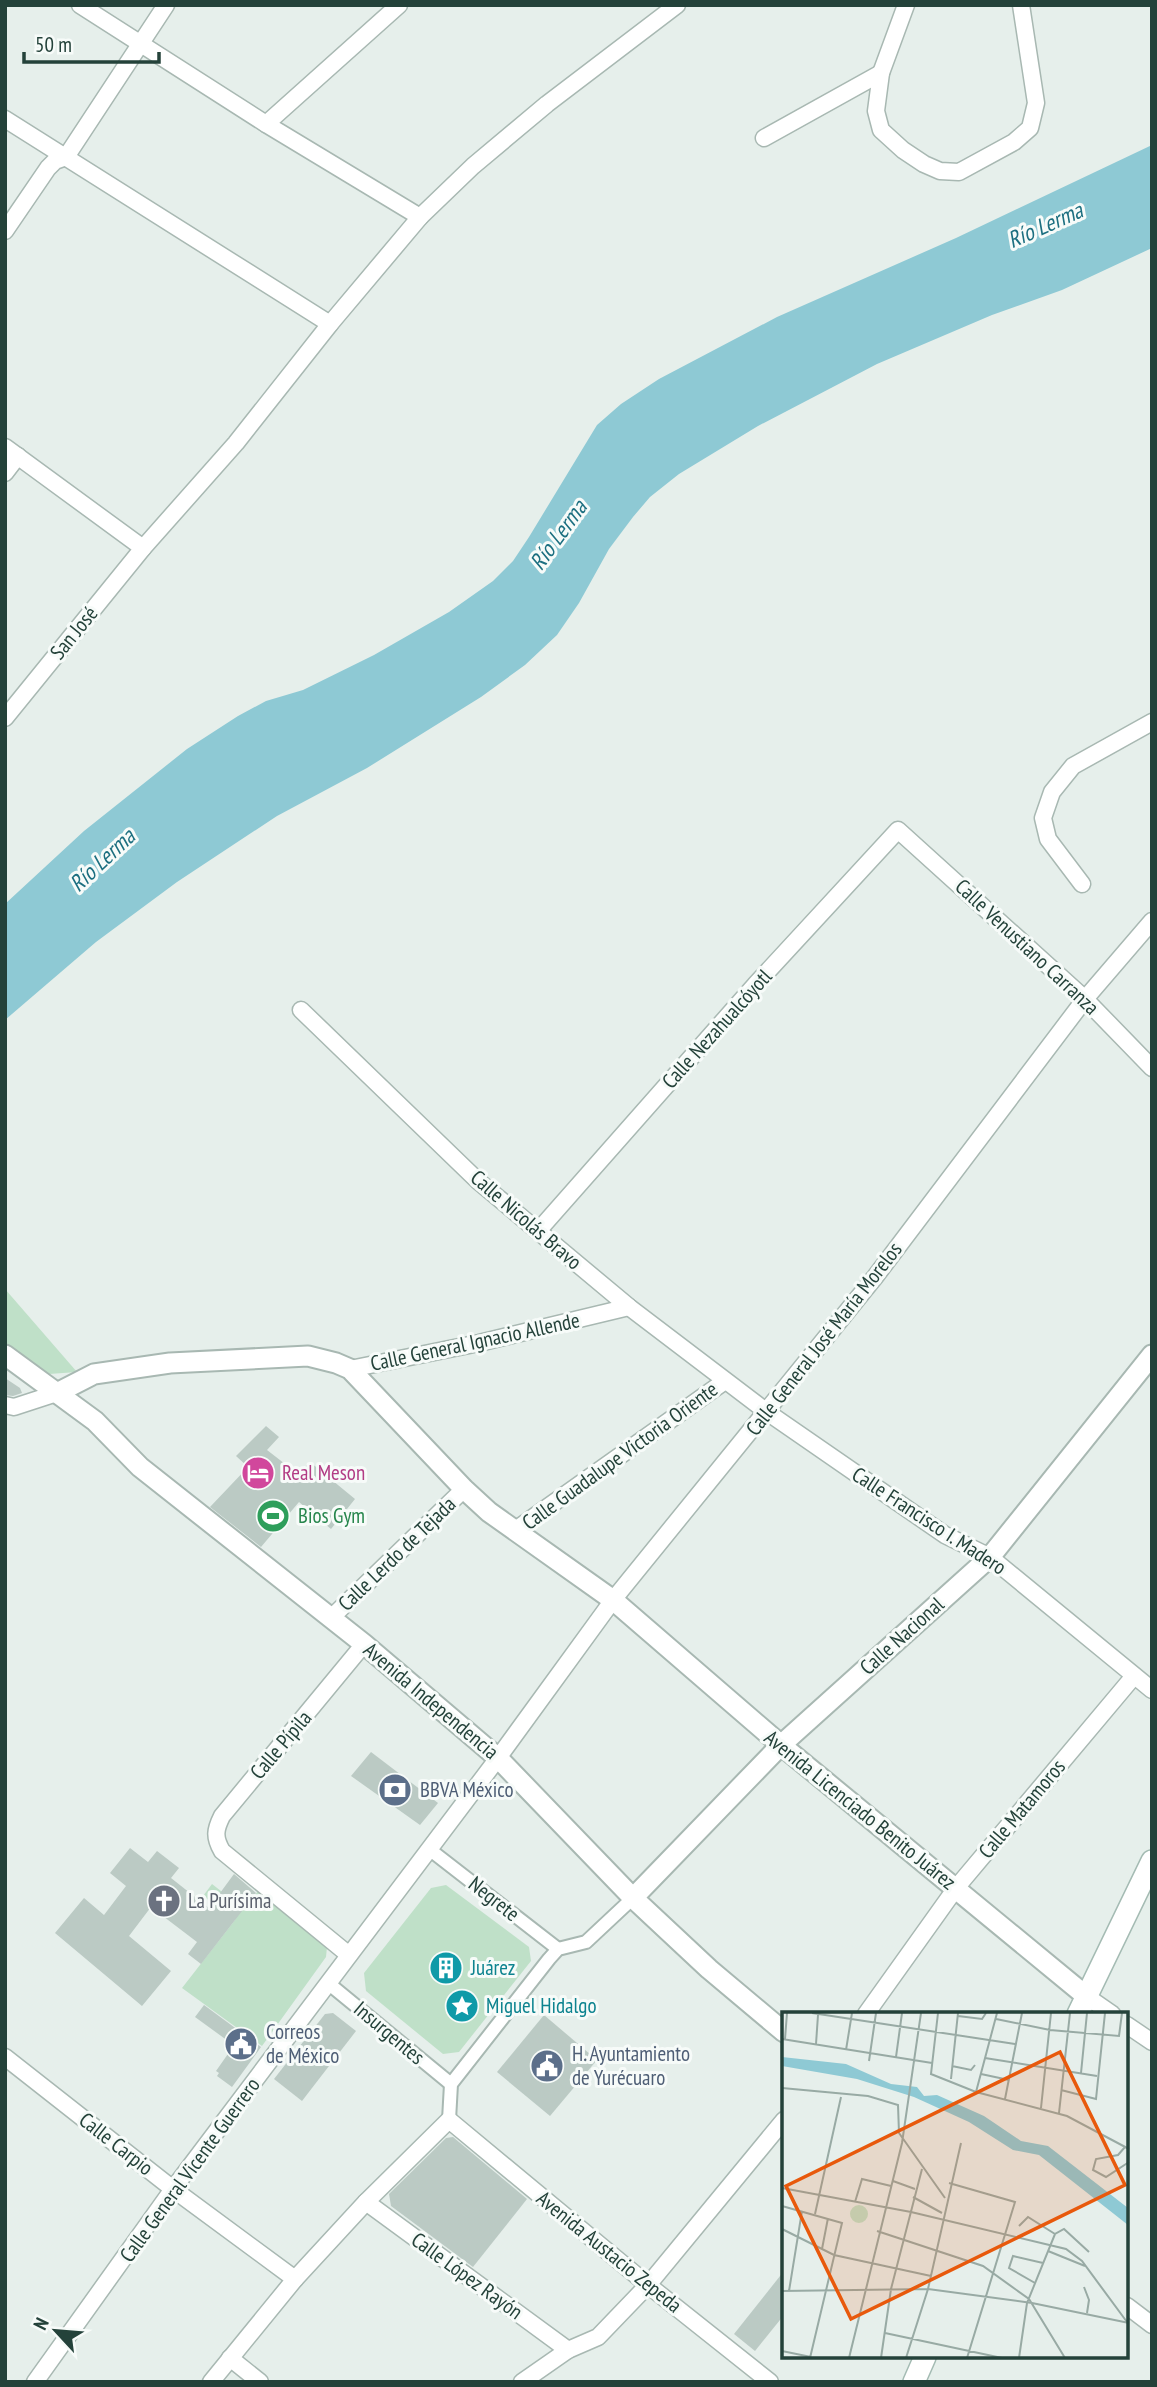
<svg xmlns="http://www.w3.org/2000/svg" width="1157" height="2387" font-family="'PT Sans Narrow',sans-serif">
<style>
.green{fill:#bfe0c8}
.water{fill:#8ec9d4}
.building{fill:#bbcac4}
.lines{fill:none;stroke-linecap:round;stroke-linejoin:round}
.pedestrian-casing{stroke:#a8b8b2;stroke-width:16}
.minor-casing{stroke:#a8b8b2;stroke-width:19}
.tertiary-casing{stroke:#a8b8b2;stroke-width:23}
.secondary-casing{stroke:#a4bbb3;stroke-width:24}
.pedestrian{stroke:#fff;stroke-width:12}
.minor{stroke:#fff;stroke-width:16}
.tertiary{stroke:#fff;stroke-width:19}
.secondary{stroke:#fff;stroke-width:21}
.labels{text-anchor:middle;stroke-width:6;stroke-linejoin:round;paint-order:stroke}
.street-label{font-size:21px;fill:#24423a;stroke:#f7fbf9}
.hotel-label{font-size:21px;fill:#b23c85;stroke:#f7fbf9;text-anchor:start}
.leisure-label{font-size:21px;fill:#27864d;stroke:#f7fbf9;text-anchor:start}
.service-label{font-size:21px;fill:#4e5e75;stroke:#f7fbf9;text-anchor:start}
.worship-label{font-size:21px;fill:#5b616d;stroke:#f7fbf9;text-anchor:start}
.culture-label{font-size:21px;fill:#0d838f;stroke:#f7fbf9;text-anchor:start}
.water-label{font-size:23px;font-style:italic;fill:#1c6f80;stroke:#f7fbf9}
.inset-road{fill:none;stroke:#98aaa4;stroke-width:2}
.view{fill:#e8590c;fill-opacity:0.15;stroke:#e8590c;stroke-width:3.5}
.inset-edge{fill:none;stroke:#24423a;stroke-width:3.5}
</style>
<rect width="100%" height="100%" fill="#e6efeb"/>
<g class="green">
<path d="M5 1289 77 1372 49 1374 5 1345Z"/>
<path d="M212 1884 244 1909 258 1891 327 1947 326 1957 262 2046 182 1988 235 1920 236 1914 224 1911 203 1896Z"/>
<path d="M446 1885 529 1947 531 1961 459 2052 443 2054 366 1991 364 1973 431 1888Z"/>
</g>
<path class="water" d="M1152 145V248L1062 290 992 315 877 364 758 426 679 474 650 497 633 517 609 549 579 603 557 635 525 665 481 697 367 768 277 816 177 882 96 942 5 1020V904L84 831 187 749 238 716 266 701 303 690 374 655 449 612 493 581 513 561 529 537 597 425 621 404 659 379 777 317 956 238Z"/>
<g class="building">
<path d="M5 1378 20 1388 22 1393 13 1396 5 1395Z"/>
<path d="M266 1426 279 1437 267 1450 298 1474 310 1462 355 1499 331 1529 299 1502 261 1547 210 1507 248 1467 236 1456Z"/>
<path d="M371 1752 438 1803 420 1825 351 1776Z"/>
<path d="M130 1848 148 1862 157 1851 179 1868 171 1878 209 1908 234 1874 256 1893 201 1964 188 1954 197 1942 151 1907 129 1936 171 1971 142 2006 55 1933 84 1898 104 1915 126 1886 110 1873Z"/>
<circle cx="446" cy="1967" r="8"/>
<path d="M204 2005 261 2047 232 2087 217 2076 219 2073 216 2071 230 2051 224 2047 228 2041 195 2017Z"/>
<path d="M333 2013 356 2031 302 2101 274 2079 325 2014Z"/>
<path d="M544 2015 597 2060 550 2116 497 2072Z"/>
<path d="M453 2137 527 2199 473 2267 391 2206 389 2194 446 2138Z"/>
<path d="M784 2271V2315L755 2351 734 2334Z"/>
</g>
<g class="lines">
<defs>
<g id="pedestrian">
<path d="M429 1849 558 1949"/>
<path d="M328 1983 451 2084"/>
<path d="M449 2120 451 2084 549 1959 558 1949 586 1942 633 1898"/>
</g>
<g id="minor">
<path d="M80 5 266 124 420 217"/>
<path d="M906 5 881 73 876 111 881 130 903 150 924 164 940 171 959 172 1014 142 1030 128 1036 103 1021 5"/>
<path d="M5 119 330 324"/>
<path d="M266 124 399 5"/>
<path d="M764 138 881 73"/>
<path d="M5 231 48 168 55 161 66 157 166 5"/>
<path d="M5 447 143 548"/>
<path d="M5 473 18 456"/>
<path d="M5 718 143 548 236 443 330 324 420 217 473 166 547 104 677 5"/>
<path d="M1082 884 1048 839 1043 818 1052 792 1073 766 1152 722"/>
<path d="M301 1010 478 1181 629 1307 767 1412 945 1535 990 1557 1152 1690"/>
<path d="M538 1231 755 985 898 830 1085 999 1152 1068"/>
<path d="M350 1369 479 1343 629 1307"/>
<path d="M5 1405 14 1407 57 1393"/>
<path d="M514 1531 725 1381"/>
<path d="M331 1618 464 1489"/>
<path d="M349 1955 222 1851C214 1837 215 1830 222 1816L364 1644"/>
<path d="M1086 1996 1112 2014"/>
<path d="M866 2014 956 1888 1134 1676"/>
<path d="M1127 2025 1152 2042"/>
<path d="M5 2057 173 2189 295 2279"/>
<path d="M366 2202 568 2350"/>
<path d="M1127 2306 1152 2325"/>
<path d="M230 2358 260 2382"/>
<path d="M35 2382 173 2189 498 1758 613 1600 875 1277 1085 999 1152 921"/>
<path d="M211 2382 295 2279 366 2202 449 2120 648 2285 770 2382"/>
<path d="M522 2382 568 2350 598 2337 648 2285 784 2120"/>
</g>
<g id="tertiary">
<path d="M5 1355 95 1421 140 1467 364 1644 498 1758 633 1898 709 1969 784 2032"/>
<path d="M57 1393 94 1374 170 1363 308 1356 336 1363 350 1369 464 1489 489 1512 613 1600 781 1745 1086 1996"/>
<path d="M633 1898 781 1745 990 1557 1152 1355"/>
</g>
<g id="secondary">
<path d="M1078 2014 1152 1861"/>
<path d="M914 2382 925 2357"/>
</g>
</defs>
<use href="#pedestrian" class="pedestrian-casing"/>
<use href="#minor" class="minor-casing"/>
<use href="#tertiary" class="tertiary-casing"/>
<use href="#secondary" class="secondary-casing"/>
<use href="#pedestrian" class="pedestrian"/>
<use href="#minor" class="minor"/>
<use href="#tertiary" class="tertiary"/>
<use href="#secondary" class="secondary"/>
</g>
<defs>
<symbol id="hotel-disc" viewBox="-11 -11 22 22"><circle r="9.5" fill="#d1479c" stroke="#f7fbf9"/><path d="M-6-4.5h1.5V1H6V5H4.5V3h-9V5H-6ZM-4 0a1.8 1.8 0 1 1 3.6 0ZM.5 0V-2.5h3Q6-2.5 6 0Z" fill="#fff"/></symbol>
<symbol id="stadium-disc" viewBox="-11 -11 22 22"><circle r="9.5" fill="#2e9e5b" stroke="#f7fbf9"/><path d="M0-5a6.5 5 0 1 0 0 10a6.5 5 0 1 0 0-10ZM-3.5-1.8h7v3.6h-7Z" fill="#fff"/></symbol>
<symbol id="bank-disc" viewBox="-11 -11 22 22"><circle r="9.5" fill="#5c6f8a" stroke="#f7fbf9"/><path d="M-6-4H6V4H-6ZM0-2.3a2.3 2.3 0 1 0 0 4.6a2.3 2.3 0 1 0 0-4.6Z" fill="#fff"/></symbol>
<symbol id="church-disc" viewBox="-11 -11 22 22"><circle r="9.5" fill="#6b7280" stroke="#f7fbf9"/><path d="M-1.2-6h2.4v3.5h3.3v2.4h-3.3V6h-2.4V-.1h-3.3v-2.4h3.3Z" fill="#fff"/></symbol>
<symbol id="building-disc" viewBox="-11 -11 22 22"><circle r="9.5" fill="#0f9aa8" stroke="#f7fbf9"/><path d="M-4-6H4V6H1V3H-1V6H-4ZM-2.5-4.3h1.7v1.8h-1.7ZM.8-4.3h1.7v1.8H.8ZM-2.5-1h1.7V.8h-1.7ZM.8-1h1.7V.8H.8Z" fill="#fff"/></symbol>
<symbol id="sight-disc" viewBox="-11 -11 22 22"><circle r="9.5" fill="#0f9aa8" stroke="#f7fbf9"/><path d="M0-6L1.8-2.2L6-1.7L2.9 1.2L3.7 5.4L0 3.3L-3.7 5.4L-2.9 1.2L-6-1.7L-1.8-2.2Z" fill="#fff"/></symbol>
<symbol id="civic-disc" viewBox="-11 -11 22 22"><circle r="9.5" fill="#5c6f8a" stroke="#f7fbf9"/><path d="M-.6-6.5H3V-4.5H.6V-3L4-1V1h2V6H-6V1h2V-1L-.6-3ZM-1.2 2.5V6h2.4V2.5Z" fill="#fff"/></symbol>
</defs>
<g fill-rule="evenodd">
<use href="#hotel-disc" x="239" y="1454" width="38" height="38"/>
<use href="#stadium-disc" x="254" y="1497" width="38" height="38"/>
<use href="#bank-disc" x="376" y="1771" width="38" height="38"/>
<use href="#church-disc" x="145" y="1882" width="38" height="38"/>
<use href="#building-disc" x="427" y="1949" width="38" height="38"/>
<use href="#sight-disc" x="443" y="1987" width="38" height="38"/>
<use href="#civic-disc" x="222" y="2025" width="38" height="38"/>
<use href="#civic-disc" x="528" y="2047" width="38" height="38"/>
</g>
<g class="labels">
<g class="street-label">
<text transform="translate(74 633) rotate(-51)" y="7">San José</text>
<text transform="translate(1027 947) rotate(43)" y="7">Calle Venustiano Carranza</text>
<text transform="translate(717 1029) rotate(-48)" y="7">Calle Nezahualcóyotl</text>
<text transform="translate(526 1220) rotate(41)" y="7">Calle Nicolás Bravo</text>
<text transform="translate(824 1339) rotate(-52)" y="7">Calle General José María Morelos</text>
<text transform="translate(475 1342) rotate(-12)" y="7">Calle General Ignacio Allende</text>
<text transform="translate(620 1456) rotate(-36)" y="7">Calle Guadalupe Victoria Oriente</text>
<text transform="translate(929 1521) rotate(33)" y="7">Calle Francisco I. Madero</text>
<text transform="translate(397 1554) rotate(-44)" y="7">Calle Lerdo de Tejada</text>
<text transform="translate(902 1636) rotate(-42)" y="7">Calle Nacional</text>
<text transform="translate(431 1701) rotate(40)" y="7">Avenida Independencia</text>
<text transform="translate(281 1745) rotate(-50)" y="7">Calle Pípila</text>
<text transform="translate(1022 1809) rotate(-50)" y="7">Calle Matamoros</text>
<text transform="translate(860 1810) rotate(39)" y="7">Avenida Licenciado Benito Juárez</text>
<text transform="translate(494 1899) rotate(38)" y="7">Negrete</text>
<text transform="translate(389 2033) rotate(40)" y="7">Insurgentes</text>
<text transform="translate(116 2144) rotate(38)" y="7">Calle Carpio</text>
<text transform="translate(190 2170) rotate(-54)" y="7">Calle General Vicente Guerrero</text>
<text transform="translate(609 2252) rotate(39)" y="7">Avenida Austacio Zepeda</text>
<text transform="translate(467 2276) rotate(36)" y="7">Calle López Rayón</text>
</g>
<g class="hotel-label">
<text x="282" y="1480">Real Meson</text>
</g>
<g class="leisure-label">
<text x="298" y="1523">Bios Gym</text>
</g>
<g class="service-label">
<text x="420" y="1797">BBVA México</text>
<text x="266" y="2039">Correos<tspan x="266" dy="24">de México</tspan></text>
<text x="572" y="2061">H. Ayuntamiento<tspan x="572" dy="24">de Yurécuaro</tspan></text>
</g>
<g class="worship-label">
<text x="188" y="1908">La Purísima</text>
</g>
<g class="culture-label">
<text x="471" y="1975">Juárez</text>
<text x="486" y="2013">Miguel Hidalgo</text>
</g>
<g class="water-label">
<text transform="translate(1045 225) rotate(-24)" y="8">Río Lerma</text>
<text transform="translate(558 535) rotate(-54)" y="8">Río Lerma</text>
<text transform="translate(102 860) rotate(-43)" y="8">Río Lerma</text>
</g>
</g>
<g transform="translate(782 2012)">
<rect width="346" height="346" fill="#e6efeb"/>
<path d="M68 202a9 9 0 1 1 18 0a9 9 0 1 1-18 0Z" fill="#bfe0c8"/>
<path d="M0 45 64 52 109 72 135 75 142 84 155 83 202 104 239 129 266 134 346 196V213L257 143 231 138 187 110 132 85 75 67 0 54Z" fill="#8ec9d4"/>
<path class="inset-road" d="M30 1 233 32M156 1 149 62 194 80 285 104 347 137M176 4 200 7 204 1M214 7 268 18 337 24 340 1M0 27 150 51M3 27 5 1M34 32 36 3M64 38 70 1M114 45 120 1M203 46 315 64M87 49 94 1M170 54 189 58 193 53M299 61 305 1M199 62 227 68M169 67 176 1M0 76 86 84 116 93 117 121 163 186M279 78 314 87 323 1M194 80 215 1M223 87 240 1M259 96 269 1M277 101 288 1M343 135 336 143 314 147 311 158 324 165 347 150M111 169 133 177M167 171 233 190 185 346M0 176 129 200 284 237 300 249 345 310M131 185 160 201M73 190 80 167 109 174M0 194 60 211 28 346M33 202 59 85M237 214 246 205 273 222M0 217 52 243 149 264M95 219 201 254 247 287 283 346M40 237 46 206M266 239 303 254M253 271 227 256 231 244 261 251M302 275 307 288 305 301M0 279 146 277 250 291 347 311M7 279 20 199M103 321 220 346M0 339 29 345M67 346 120 131 139 1M99 346 109 277 140 157M124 346 146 277 179 131M237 346 245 291 273 222 282 217 307 240"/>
<path class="view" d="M278 40 343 173 69 307 4 174Z"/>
<rect width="346" height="346" class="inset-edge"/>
</g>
<rect width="1157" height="2387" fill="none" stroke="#24423a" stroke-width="14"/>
<g transform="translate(56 2331) rotate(296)" stroke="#f7fbf9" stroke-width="5" paint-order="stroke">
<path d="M0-5L12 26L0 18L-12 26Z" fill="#24423a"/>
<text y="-10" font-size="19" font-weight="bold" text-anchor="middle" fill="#24423a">N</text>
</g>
<path d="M24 52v10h135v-10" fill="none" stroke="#24423a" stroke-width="3.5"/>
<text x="35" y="52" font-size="21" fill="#24423a" stroke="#f7fbf9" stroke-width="5" paint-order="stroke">50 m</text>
</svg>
